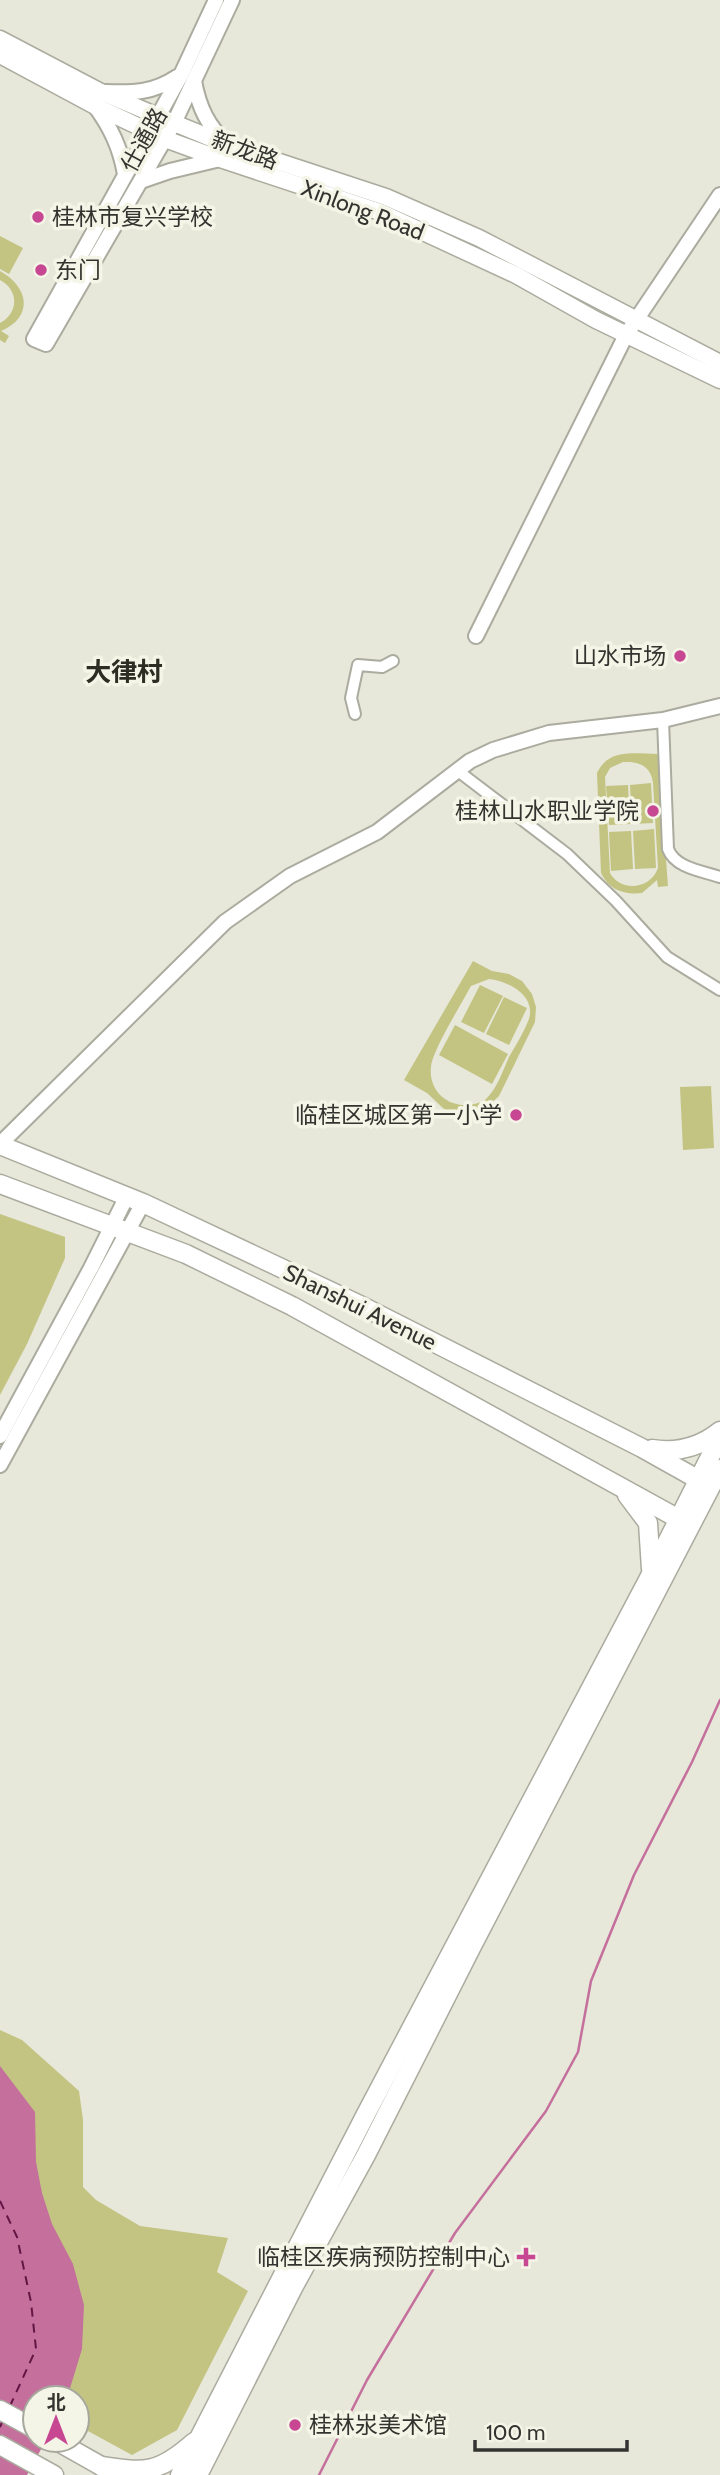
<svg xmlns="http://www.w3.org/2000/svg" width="720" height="2475" font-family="Cabin,'Noto Sans SC',sans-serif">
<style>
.green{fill:#c3c482;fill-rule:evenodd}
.water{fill:#c46f9c}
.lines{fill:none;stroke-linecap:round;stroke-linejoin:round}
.stream{stroke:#c46f9c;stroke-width:2.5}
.ferry{stroke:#631645;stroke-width:2;stroke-dasharray:9 7;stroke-linecap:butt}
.minor-casing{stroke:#abac9f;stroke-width:14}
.tertiary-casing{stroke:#abac9f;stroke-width:18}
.secondary-casing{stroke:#abac9f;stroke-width:19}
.primary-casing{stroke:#abac9f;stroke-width:21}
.trunk-casing{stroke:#abac9f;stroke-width:21}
.minor{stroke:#fff;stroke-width:10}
.tertiary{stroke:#fff;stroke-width:14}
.secondary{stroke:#fff;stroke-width:16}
.primary{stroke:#fff;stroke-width:18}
.trunk{stroke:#fff;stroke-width:18}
.poi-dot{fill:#c74792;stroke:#f4f5e7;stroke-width:2.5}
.labels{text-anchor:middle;stroke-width:7;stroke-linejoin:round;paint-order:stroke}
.street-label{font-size:23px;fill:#33342f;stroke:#f4f5e7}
.poi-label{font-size:23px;fill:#33342f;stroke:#f4f5e7;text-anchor:end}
.quarter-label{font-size:26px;font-weight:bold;fill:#2d2d23;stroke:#f4f5e7}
</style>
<rect width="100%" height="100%" fill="#e7e7da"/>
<g class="green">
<path d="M0 236 23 248 9 274 0 269Z"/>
<path d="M0 271C29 287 34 317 1 331L9 336 5 343 0 340V323C19 313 19 290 0 280Z"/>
<path d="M658 754 668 886 658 887 657 880 642 893C624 895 609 890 601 873L597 773C609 748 634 754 658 754ZM623 762C639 761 651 766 653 783L658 868C651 889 621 893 610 873L605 777 610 768Z"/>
<path d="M651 783 653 823 632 824 630 785Z"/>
<path d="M628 785 630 824 609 825 606 786Z"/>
<path d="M654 829 656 868 635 869 633 831Z"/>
<path d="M631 831 633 869 611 871 609 832Z"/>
<path d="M473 961 492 971 509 974 522 981 532 994 536 1007 535 1022 499 1096 485 1109 474 1113H455L444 1109 427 1093 404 1080ZM489 979C508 981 536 995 529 1019 524 1032 516 1045 509 1057 503 1070 497 1089 486 1099 476 1106 462 1107 450 1102 437 1096 429 1082 431 1067 432 1051 462 1003 471 986Z"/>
<path d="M480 985 503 996 484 1033 461 1022Z"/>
<path d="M504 997 527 1008 509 1045 486 1034Z"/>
<path d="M455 1025 508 1054 492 1084 439 1055Z"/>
<path d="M711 1086 714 1148 683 1150 680 1087Z"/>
<path d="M0 1214 65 1237V1258L27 1344 0 1395Z"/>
<path d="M0 2030 22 2040 79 2091 83 2120V2187L96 2200 140 2226 228 2238 217 2272 248 2291 177 2430 132 2455 77 2425V2398H35L0 2382Z"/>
</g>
<path class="water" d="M0 2066 35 2112 36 2162 42 2193 52 2224 73 2264 84 2305 82 2349 67 2398H35V2440H46L27 2475H0Z"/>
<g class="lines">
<path class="stream" d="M319 2475 367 2380 455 2233 546 2111 578 2052 591 1981 634 1875 692 1762 720 1700"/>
<g class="ferry">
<path d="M0 2201 17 2237 31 2302 36 2349 10 2406"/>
<path d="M0 2427 3 2420"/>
</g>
<defs>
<g id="minor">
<path d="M355 714 351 698 358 665 382 667 393 661"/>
<path d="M663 720 668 849C675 868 702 871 720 877"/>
<path d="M458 771 567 854 616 901 667 957 720 990"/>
</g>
<g id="tertiary">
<path d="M216 0 181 75 34 339 46 344 174 123 232 0"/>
<path d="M194 81C199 108 208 126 227 144"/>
<path d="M106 92C133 93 153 93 177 77"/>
<path d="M95 106C111 128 120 147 125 174"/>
<path d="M141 181 170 171 220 159"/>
<path d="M476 636 626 335 720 195"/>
<path d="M0 1144 225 922 290 876 377 832 470 761 493 750 549 733 663 720 720 706"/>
<path d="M0 1436 91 1268 127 1196"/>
<path d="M0 1465 143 1203"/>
</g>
<g id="secondary">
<path d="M0 39 99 91 174 123 228 145 386 197 479 238 720 363"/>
<path d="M0 55 95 106 165 139 220 159 380 212 516 275 596 320 720 380"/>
</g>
<g id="primary">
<path d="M0 1145 143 1203 364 1307 642 1448 708 1485"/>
<path d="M0 1184 186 1254 292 1306 686 1523"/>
<path d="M652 1449C677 1453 700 1447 720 1431"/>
<path d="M627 1495 648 1523 651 1569"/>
<path d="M101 2466C146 2473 159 2473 194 2442"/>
<path d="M180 2475 366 2114 648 1580 720 1437"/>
<path d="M198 2475 294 2286 366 2155 471 1948 720 1469"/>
</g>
<g id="trunk">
<path d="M0 2410 35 2429"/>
<path d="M55 2440 117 2475"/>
<path d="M0 2445 54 2475"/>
</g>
</defs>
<use href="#minor" class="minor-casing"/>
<use href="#tertiary" class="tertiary-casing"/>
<use href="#secondary" class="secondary-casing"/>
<use href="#primary" class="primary-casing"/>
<use href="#trunk" class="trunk-casing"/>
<use href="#minor" class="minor"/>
<use href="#tertiary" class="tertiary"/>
<use href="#secondary" class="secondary"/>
<use href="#primary" class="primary"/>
<use href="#trunk" class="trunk"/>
</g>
<g class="poi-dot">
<circle cx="38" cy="217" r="7"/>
<circle cx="41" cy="270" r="7"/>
<circle cx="680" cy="656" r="7"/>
<circle cx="653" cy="811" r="7"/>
<circle cx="516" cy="1115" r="7"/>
<path d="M522.5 2246.5h7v7h7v7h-7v7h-7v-7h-7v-7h7z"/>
<circle cx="295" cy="2425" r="7"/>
</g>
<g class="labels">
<g class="street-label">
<text transform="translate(144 140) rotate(-61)" y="8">仕通路</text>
<text transform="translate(245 150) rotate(20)" y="8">新龙路</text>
<text transform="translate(363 210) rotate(21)" y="8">Xinlong Road</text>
<text transform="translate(360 1307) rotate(26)" y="8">Shanshui Avenue</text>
</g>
<g class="poi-label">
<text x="52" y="225" text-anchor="start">桂林市复兴学校</text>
<text x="55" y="278" text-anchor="start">东门</text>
<text x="666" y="664">山水市场</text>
<text x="639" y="819">桂林山水职业学院</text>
<text x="502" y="1123">临桂区城区第一小学</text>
<text x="510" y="2265">临桂区疾病预防控制中心</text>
<text x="309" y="2433" text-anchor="start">桂林汖美术馆</text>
</g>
<g class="quarter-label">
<text x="124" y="681">大律村</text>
</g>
</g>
<g transform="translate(56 2419)"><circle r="33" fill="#f4f5e7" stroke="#a7a89d" stroke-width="2"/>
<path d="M0-5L12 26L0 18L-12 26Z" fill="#c74792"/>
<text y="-10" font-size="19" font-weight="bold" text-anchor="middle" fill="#33342f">北</text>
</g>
<path d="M475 2440v10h152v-10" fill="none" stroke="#33342f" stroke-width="3.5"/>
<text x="486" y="2440" font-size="21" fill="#33342f" stroke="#f4f5e7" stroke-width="5" paint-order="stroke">100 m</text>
</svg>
